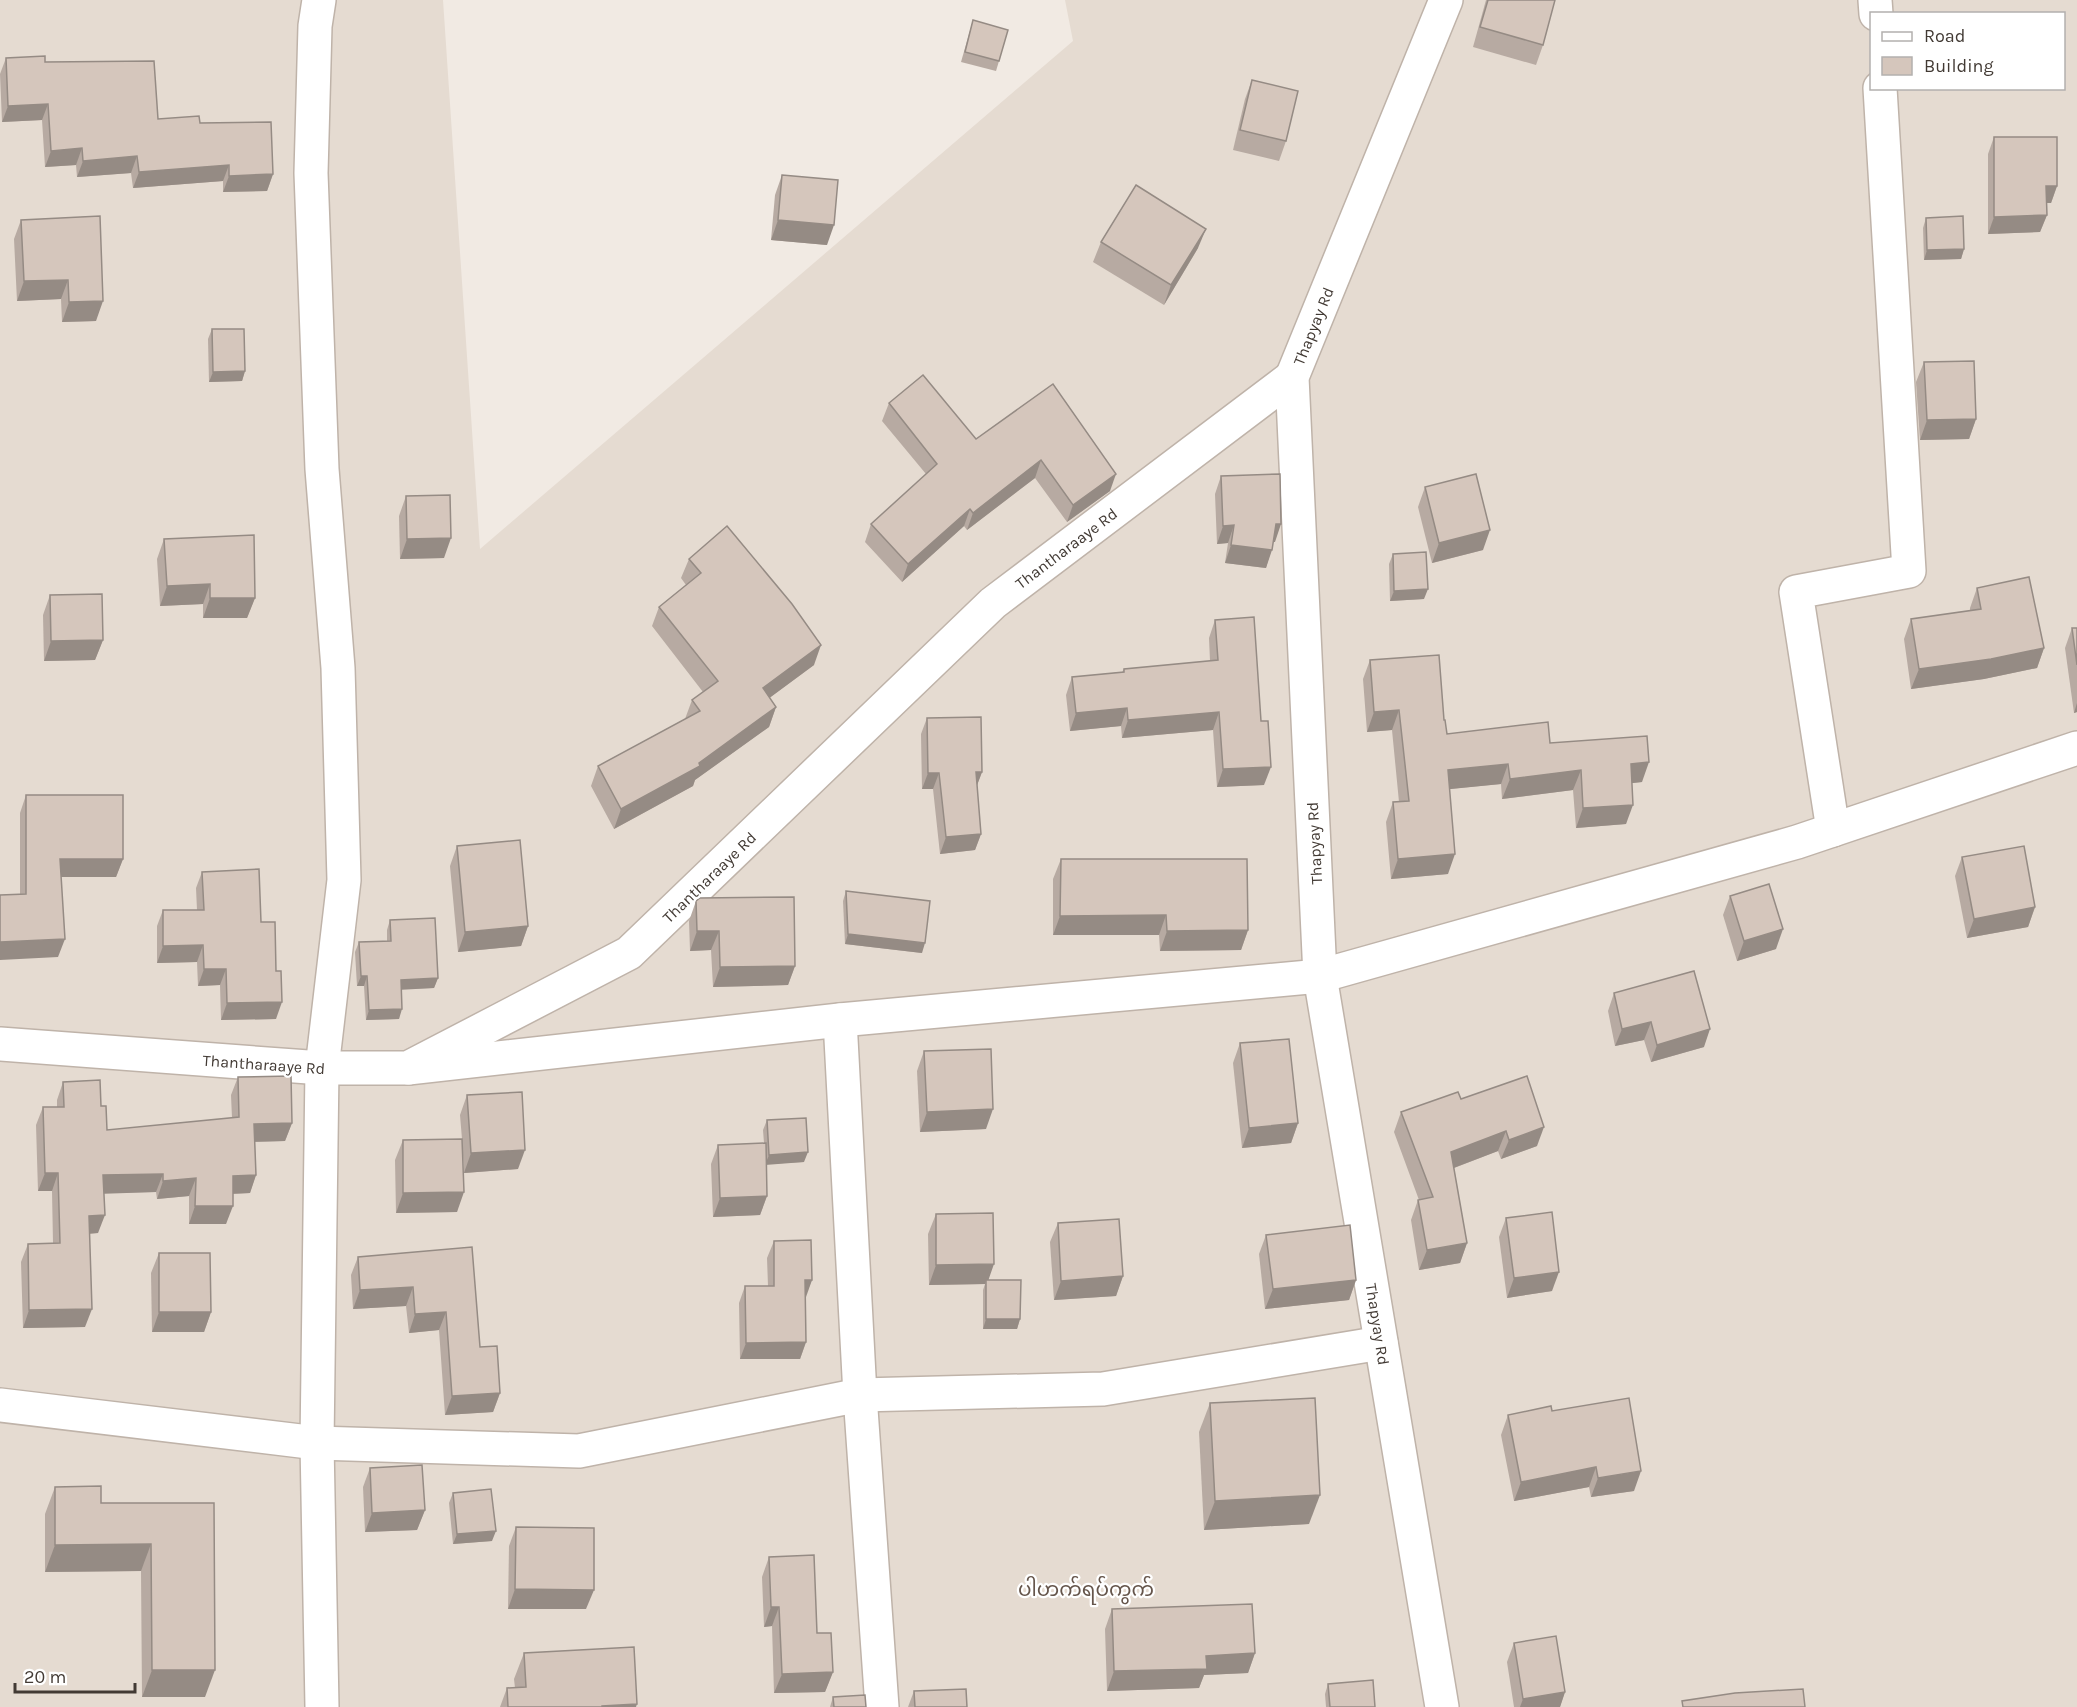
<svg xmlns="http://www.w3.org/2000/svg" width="2077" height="1707" font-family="Karla,'Noto Sans Myanmar',sans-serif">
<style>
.residential{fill:#e5dbd1;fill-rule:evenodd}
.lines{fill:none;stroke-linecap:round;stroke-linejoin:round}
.street-casing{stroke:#bfb3a9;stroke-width:36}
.street{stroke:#fff;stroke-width:33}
.wall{fill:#b7aaa2}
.shaded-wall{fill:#958b84}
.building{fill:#d5c6bc;stroke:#958b84;stroke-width:1.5}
.labels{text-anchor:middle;stroke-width:4.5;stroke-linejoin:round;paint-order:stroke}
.street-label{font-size:16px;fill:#423a34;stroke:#fff}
.quarter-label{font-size:20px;fill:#65554b;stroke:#fff}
</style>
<rect width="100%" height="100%" fill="#f1eae3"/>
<path class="residential" d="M0 0H443L480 549 1073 41 1065 0H2077V1707H0ZM1872 14H2064V88H1872Z"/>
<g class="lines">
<defs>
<g id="street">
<path d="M319 0 315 26 311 173 322 469 338 668 344 880 322 1068 317 1443 322 1707"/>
<path d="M1875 0 1876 14"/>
<path d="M1833 830 1796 592 1909 571 1880 88"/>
<path d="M840 1020 860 1395 882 1707"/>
<path d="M0 1044 322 1068H408L629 953 993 603 1292 377"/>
<path d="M408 1068 840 1020 1320 976 1797 842 2077 748"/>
<path d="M0 1405 317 1443 579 1451 860 1395 1103 1389 1381 1343"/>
<path d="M1442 1707 1320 976 1292 377 1446 0"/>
</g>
</defs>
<use href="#street" class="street-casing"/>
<use href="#street" class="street"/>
</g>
<g class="wall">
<path d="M1486 0H1555L1543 45 1536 65 1473 47Z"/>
<path d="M973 20 999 61 996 71 961 62Z"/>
<path d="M6 58 45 62 158 119 200 123 273 174 267 191 223 192V181L133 188 131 173 77 177 76 165 45 167 42 120 2 122 0 74Z"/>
<path d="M1252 80 1286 141 1279 161 1233 150 1245 99Z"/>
<path d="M1994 137 2057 186 2051 203H2046L2047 215 2040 232 1988 234V154Z"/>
<path d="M782 175 827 245 771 240 775 195Z"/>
<path d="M100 216 96 321 62 322 61 299 17 301 14 239 21 220Z"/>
<path d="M1926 218 1964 249 1961 259 1924 260 1923 228Z"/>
<path d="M1101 242 1198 248 1164 305 1093 262Z"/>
<path d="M212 329 245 371 242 381 209 382 208 339Z"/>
<path d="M1924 362 1976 419 1969 439 1920 440 1916 382Z"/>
<path d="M1053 384 1110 491 1067 522 1035 478 967 530 964 526 902 582 865 542 871 524 926 474 882 421 889 403 976 439Z"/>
<path d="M1221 476 1275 542H1273L1266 568 1225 563 1228 543 1217 544 1215 494Z"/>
<path d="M1425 487 1483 550 1432 563 1418 507Z"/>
<path d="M406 496 444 558 400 559 399 516Z"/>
<path d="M164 539 255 598 247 618H203V604L160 606 157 559Z"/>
<path d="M1393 554 1424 599 1390 601 1389 564Z"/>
<path d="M689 559 814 665 769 698 776 707 769 727 695 780 693 786 614 829 591 786 598 766 685 719 692 700 703 692 652 626 659 607 686 585 681 578Z"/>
<path d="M1977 588 2044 648 2037 668 1984 679 1911 689 1904 639 1911 619 1970 611V608Z"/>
<path d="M50 595 103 640 95 660 44 661 43 615Z"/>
<path d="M1215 620 1264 785 1217 787 1213 730 1122 738 1121 726 1070 731 1066 695 1072 677 1122 672 1124 669 1210 661 1209 638Z"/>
<path d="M2072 628H2077V712L2074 713 2065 648Z"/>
<path d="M1370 660 1444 720 1447 734 1550 743 1642 782 1632 783 1626 824 1576 828 1573 790 1502 799 1501 784 1449 789 1448 874 1391 879 1386 822 1393 802H1399L1392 730 1367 732 1363 679Z"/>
<path d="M927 718 982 772 977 785 981 834 975 850 940 854 933 789H922L921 734Z"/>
<path d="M26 795 123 859 116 877H61L58 957 20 894V813Z"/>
<path d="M457 846 528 926 521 946 458 952 450 866Z"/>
<path d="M1962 857 2035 907 2028 927 1967 938 1955 876Z"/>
<path d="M1061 859 1248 930 1241 950 1160 951 1159 935H1053V879Z"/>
<path d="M202 872 261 922 276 1019 221 1020 220 985 198 986 197 962 157 963V926L163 910H197L196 888Z"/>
<path d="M846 891 922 953 845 944 843 901Z"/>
<path d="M1730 896 1776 949 1737 961 1723 915Z"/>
<path d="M696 901 795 966 788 985 713 987 711 950 690 951 689 921Z"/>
<path d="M390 920 438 978 434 988 401 989 399 1019 366 1020 364 986H357L355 952 359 942H387V930Z"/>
<path d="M1614 993 1704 1047 1651 1062 1644 1040 1615 1046 1608 1011Z"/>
<path d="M1240 1043 1298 1123 1291 1143 1242 1148 1233 1063Z"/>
<path d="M924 1051 986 1129 920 1132 917 1071Z"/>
<path d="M238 1077 292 1123 285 1141 255 1142 256 1175 250 1193 233 1194 226 1224H189V1196L157 1199 156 1192 104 1193 98 1233 89 1234 85 1327 23 1328 21 1262 28 1244 53 1243 52 1191H38L36 1125 43 1107H57V1100L63 1082 101 1106 107 1130 232 1118 231 1095Z"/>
<path d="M467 1095 518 1169 464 1173 463 1155 457 1212 396 1213 395 1160 403 1140 462 1139 460 1115Z"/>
<path d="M1461 1099 1537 1146 1501 1159 1498 1151 1454 1168 1467 1243 1460 1263 1419 1270 1411 1220 1418 1200H1419L1394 1132 1401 1112Z"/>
<path d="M767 1120 804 1162 766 1164 767 1196 760 1215 713 1217 711 1164 718 1145 764 1143 763 1130Z"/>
<path d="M936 1214 1020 1319 1017 1329H983V1290L985 1284 929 1285 928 1234Z"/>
<path d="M1506 1218 1552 1291 1507 1298 1499 1237Z"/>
<path d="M1058 1223 1123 1276 1116 1296 1054 1300 1050 1242Z"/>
<path d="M1266 1235 1356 1280 1349 1300 1265 1309 1259 1254Z"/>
<path d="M774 1241 812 1280 805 1297 806 1342 800 1359H740L739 1303 745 1286H768L767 1258Z"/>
<path d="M472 1247 480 1347 500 1393 493 1412 445 1415 439 1330 409 1333 406 1306 353 1309 351 1275 358 1257Z"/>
<path d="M159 1253 211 1312 204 1332H152L151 1273Z"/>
<path d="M1210 1403 1309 1524 1204 1530 1199 1432Z"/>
<path d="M1552 1411 1634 1491 1591 1497 1589 1487 1514 1501 1501 1435 1508 1415Z"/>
<path d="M370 1468 425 1510 417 1530 365 1532 363 1487Z"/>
<path d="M55 1487 101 1503H214L205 1697H142L141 1571 45 1572V1514Z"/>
<path d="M453 1493 492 1541 453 1544 449 1503Z"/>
<path d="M516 1527 586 1609H508L509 1546Z"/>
<path d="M769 1557 833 1672 825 1692 774 1693 772 1626 764 1627 762 1577Z"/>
<path d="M1112 1609 1255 1653 1248 1673 1204 1675 1199 1688 1107 1691 1105 1629Z"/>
<path d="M1514 1643 1565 1692 1560 1707H1514L1507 1662Z"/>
<path d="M524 1653 636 1707H500L507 1688H515L514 1679Z"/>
<path d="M1328 1684 1375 1707H1326L1325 1694Z"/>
<path d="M914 1691 967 1707H908Z"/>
<path d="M833 1697 866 1707H830Z"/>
</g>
<g class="shaded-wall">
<path d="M48 104 42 120 2 122 8 106Z"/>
<path d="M82 148 76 165 45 167 51 151Z"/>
<path d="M137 156 131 173 77 177 83 161Z"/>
<path d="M229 165 223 181 133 188 139 172Z"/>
<path d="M273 174 267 191 223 192 229 176Z"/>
<path d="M2046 186H2057L2051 203H2040Z"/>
<path d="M2047 215 2040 232 1988 234 1994 217Z"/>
<path d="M778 220 834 225 827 245 771 240Z"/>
<path d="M1206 229 1198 248 1164 305 1171 285Z"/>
<path d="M1964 249 1961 259 1924 260 1927 250Z"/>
<path d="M68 280 61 299 17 301 24 281Z"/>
<path d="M103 301 96 321 62 322 69 302Z"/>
<path d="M245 371 242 381 209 382 213 372Z"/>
<path d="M1976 419 1969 439 1920 440 1927 420Z"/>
<path d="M1041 460 1035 478 967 530 973 513Z"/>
<path d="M1116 474 1110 491 1067 522 1073 505Z"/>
<path d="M970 509 964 526 902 582 908 564Z"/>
<path d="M1276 524H1281L1275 542H1269Z"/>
<path d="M1234 525 1228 543 1217 544 1223 526Z"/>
<path d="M1490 530 1483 550 1432 563 1439 543Z"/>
<path d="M451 538 444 558 400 559 407 539Z"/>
<path d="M1231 545 1272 550 1266 568 1225 563Z"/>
<path d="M210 584 203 604 160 606 167 586Z"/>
<path d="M1428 589 1424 599 1390 601 1394 591Z"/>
<path d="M210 598H255L247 618H203Z"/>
<path d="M103 640 95 660 44 661 51 641Z"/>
<path d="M821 645 814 665 756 708 763 688Z"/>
<path d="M2044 648 2037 668 1984 679 1911 689 1919 669Z"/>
<path d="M2077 703V712L2074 713Z"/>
<path d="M776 707 769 727 695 780 693 786 614 829 621 809 699 763Z"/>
<path d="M1127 708 1121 726 1070 731 1076 713Z"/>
<path d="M1399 710 1392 730 1367 732 1374 712Z"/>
<path d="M1219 712 1213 730 1122 738 1128 720Z"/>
<path d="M1649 762 1642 782 1624 784 1631 764Z"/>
<path d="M1508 764 1501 784 1441 790 1448 770Z"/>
<path d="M1271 767 1264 785 1217 787 1223 769Z"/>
<path d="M1581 770 1573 790 1502 799 1510 779Z"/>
<path d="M976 772H982L976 788Z"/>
<path d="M928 773H939L933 789H922Z"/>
<path d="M1633 805 1626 824 1576 828 1583 808Z"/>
<path d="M981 834 975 850 940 854 946 837Z"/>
<path d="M1455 854 1448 874 1391 879 1398 859Z"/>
<path d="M60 859H123L116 877H53Z"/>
<path d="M2035 907 2028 927 1967 938 1974 919Z"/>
<path d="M1166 915 1159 935H1053L1060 916Z"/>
<path d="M528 926 521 946 458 952 465 932Z"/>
<path d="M1783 929 1776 949 1737 961 1744 941Z"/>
<path d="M1248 930 1241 950 1160 951 1167 931Z"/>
<path d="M697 931H719L711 950 690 951Z"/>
<path d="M848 934 925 943 922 953 845 944Z"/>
<path d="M65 939 58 957 0 960V942Z"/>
<path d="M203 945 197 962 157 963 163 946Z"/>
<path d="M795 966 788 985 713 987 720 967Z"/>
<path d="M204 969H226L220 985 198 986Z"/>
<path d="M361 976H367L364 986H357Z"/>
<path d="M438 978 434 988 397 990 401 980Z"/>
<path d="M282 1002 276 1019 221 1020 227 1003Z"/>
<path d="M402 1009 399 1019 366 1020 369 1010Z"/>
<path d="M1651 1022 1644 1040 1615 1046 1622 1029Z"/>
<path d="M1710 1029 1704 1047 1651 1062 1657 1045Z"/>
<path d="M993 1109 986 1129 920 1132 927 1112Z"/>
<path d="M292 1123 285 1141 248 1142 254 1124Z"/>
<path d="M1298 1123 1291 1143 1242 1148 1249 1128Z"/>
<path d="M1544 1127 1537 1146 1501 1159 1509 1140Z"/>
<path d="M1506 1131 1498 1151 1443 1172 1451 1152Z"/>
<path d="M525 1150 518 1169 464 1173 471 1153Z"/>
<path d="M808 1152 804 1162 765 1165 769 1155Z"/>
<path d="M45 1173H58L52 1191H38Z"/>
<path d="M163 1174 156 1192 97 1194 103 1175Z"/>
<path d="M256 1175 250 1193 226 1194 233 1176Z"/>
<path d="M196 1178 189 1196 157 1199 163 1181Z"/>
<path d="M464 1192 457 1212 396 1213 403 1193Z"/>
<path d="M767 1196 760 1215 713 1217 720 1198Z"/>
<path d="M195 1206H233L226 1224H189Z"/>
<path d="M105 1215 98 1233 82 1234 89 1216Z"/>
<path d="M1467 1243 1460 1263 1419 1270 1427 1250Z"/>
<path d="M994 1264 987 1284 986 1280 985 1284 929 1285 936 1265Z"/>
<path d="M1559 1272 1552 1291 1507 1298 1514 1278Z"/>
<path d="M1123 1276 1116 1296 1054 1300 1061 1281Z"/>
<path d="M805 1280H812L806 1297H799Z"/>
<path d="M1356 1280 1349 1300 1265 1309 1273 1289Z"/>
<path d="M413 1287 406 1306 353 1309 360 1290Z"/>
<path d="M92 1309 85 1327 23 1328 29 1310Z"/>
<path d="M159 1312H211L204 1332H152Z"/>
<path d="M446 1312 439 1330 409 1333 415 1314Z"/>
<path d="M986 1319H1020L1017 1329H983Z"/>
<path d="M806 1342 800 1359H740L746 1343Z"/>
<path d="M500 1393 493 1412 445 1415 452 1396Z"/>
<path d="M1596 1467 1589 1487 1514 1501 1521 1482Z"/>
<path d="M1641 1471 1634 1491 1591 1497 1598 1478Z"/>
<path d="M1320 1495 1309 1524 1204 1530 1215 1501Z"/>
<path d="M425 1510 417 1530 365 1532 372 1513Z"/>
<path d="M496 1531 492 1541 453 1544 457 1534Z"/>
<path d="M151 1544 141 1571 45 1572 55 1545Z"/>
<path d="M515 1589 594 1590 586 1609H508Z"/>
<path d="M771 1607H779L772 1626 764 1627Z"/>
<path d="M1255 1653 1248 1673 1204 1675 1199 1688 1107 1691 1114 1671 1206 1656Z"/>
<path d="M152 1670H215L205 1697H142Z"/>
<path d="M833 1672 825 1692 774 1693 782 1674Z"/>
<path d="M1565 1692 1560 1707H1520L1523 1699Z"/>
<path d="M637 1704 636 1707H602V1706Z"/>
</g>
<g class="building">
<path d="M1488 0H1555L1543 45 1480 27Z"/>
<path d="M973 20 1008 30 999 61 965 52Z"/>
<path d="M45 56V62L154 61 158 119 199 116 200 123 271 122 273 174 229 176V165L139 172 137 156 83 161 82 148 51 151 48 104 8 106 6 58Z"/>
<path d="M1252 80 1298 91 1286 141 1240 130Z"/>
<path d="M1994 137H2057V186H2046L2047 215 1994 217Z"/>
<path d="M782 175 838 180 834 225 778 220Z"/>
<path d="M1136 185 1206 229 1171 285 1101 242Z"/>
<path d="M100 216 103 301 69 302 68 280 24 281 21 220Z"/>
<path d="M1963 216 1964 249 1927 250 1926 218Z"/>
<path d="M212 329H244L245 371 213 372Z"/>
<path d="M1974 361 1976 419 1927 420 1924 362Z"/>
<path d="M923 375 976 439 1053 384 1116 474 1073 505 1041 460 973 513 970 509 908 564 871 524 937 464 889 403Z"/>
<path d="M1280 474 1281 524H1276L1272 550 1231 545 1234 525 1223 526 1221 476Z"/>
<path d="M1476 474 1490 530 1439 543 1425 487Z"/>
<path d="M450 495 451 538 407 539 406 496Z"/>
<path d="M727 526 792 604 821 645 763 688 776 707 699 763 700 766 621 809 598 766 700 711 692 700 718 681 659 607 701 573 689 559Z"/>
<path d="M254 535 255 598H210V584L167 586 164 539Z"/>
<path d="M1426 552 1428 589 1394 591 1393 554Z"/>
<path d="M2029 577 2044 648 1991 659 1919 669 1911 619 1981 609 1977 588Z"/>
<path d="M102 594 103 640 51 641 50 595Z"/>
<path d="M1254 617 1261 721H1268L1271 767 1223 769 1219 712 1128 720 1127 708 1076 713 1072 677 1124 672V669L1218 660 1215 620Z"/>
<path d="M2072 628H2077V665Z"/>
<path d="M1439 655 1444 720H1445L1447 734 1548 722 1550 743 1647 736 1649 762 1631 764 1633 805 1583 808 1581 770 1510 779 1508 764 1448 770 1455 854 1398 859 1393 802 1409 801 1399 710 1374 712 1370 660Z"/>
<path d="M981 717 982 772H976L981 834 946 837 939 773H928L927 718Z"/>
<path d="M26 795H123V859H60L65 939 0 942V895L26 894Z"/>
<path d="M520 840 528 926 465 932 457 846Z"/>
<path d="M2024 846 2035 907 1974 919 1962 857Z"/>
<path d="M1061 859H1247L1248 930 1167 931 1166 915 1060 916Z"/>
<path d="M259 869 261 922H275L276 971H281L282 1002 227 1003 226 969H204L203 945 163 946V910H204L202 872Z"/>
<path d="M1769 884 1783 929 1744 941 1730 896Z"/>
<path d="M846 891 930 901 925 943 848 934Z"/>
<path d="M794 897 795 966 720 967 719 931H697L696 901 700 898Z"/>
<path d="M435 918 438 978 401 980 402 1009 369 1010 367 976H361L359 942 391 941 390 920Z"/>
<path d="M1694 971 1710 1029 1657 1045 1651 1022 1622 1029 1614 993Z"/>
<path d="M1289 1039 1298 1123 1249 1128 1240 1043Z"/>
<path d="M991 1049 993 1109 927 1112 924 1051Z"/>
<path d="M291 1076 292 1123 254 1124 256 1175 233 1176V1206H195L196 1178 163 1181V1174L103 1175 105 1215 89 1216 92 1309 29 1310 28 1244 60 1243 58 1173H45L43 1107H64L63 1082 100 1080 101 1106H106L107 1130 239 1117 238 1077Z"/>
<path d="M1527 1076 1544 1127 1509 1140 1506 1131 1451 1152 1467 1243 1427 1250 1418 1200 1433 1197 1401 1112 1458 1092 1461 1099Z"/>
<path d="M522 1092 525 1150 471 1153 467 1095Z"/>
<path d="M806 1118 808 1152 769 1155 767 1120Z"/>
<path d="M462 1139 464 1192 403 1193V1140Z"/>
<path d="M766 1143 767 1196 720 1198 718 1145Z"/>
<path d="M1552 1212 1559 1272 1514 1278 1506 1218Z"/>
<path d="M993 1213 994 1264 936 1265V1214Z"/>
<path d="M1119 1219 1123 1276 1061 1281 1058 1223Z"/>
<path d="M1350 1225 1356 1280 1273 1289 1266 1235Z"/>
<path d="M811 1240 812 1280H805L806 1342 746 1343 745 1286H774V1241Z"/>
<path d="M472 1247 480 1347 497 1346 500 1393 452 1396 446 1312 415 1314 413 1287 360 1290 358 1257Z"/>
<path d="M159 1253H210L211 1312H159Z"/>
<path d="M986 1280H1021L1020 1319H986Z"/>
<path d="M1315 1398 1320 1495 1215 1501 1210 1403Z"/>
<path d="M1629 1398 1641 1471 1598 1478 1596 1467 1521 1482 1508 1415 1551 1406 1552 1411Z"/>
<path d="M422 1465 425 1510 372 1513 370 1468Z"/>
<path d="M101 1486V1503H214L215 1670H152L151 1544 55 1545V1487Z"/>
<path d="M491 1489 496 1531 457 1534 453 1493Z"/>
<path d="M516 1527 594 1528V1590L515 1589Z"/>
<path d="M814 1555 817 1633H831L833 1672 782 1674 779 1607H771L769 1557Z"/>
<path d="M1252 1604 1255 1653 1206 1656 1207 1669 1114 1671 1112 1609Z"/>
<path d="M1556 1636 1565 1692 1523 1699 1514 1643Z"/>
<path d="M634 1647 637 1704 602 1706V1707H508L507 1688 526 1687 524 1653Z"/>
<path d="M1373 1680 1375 1707H1330L1328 1684Z"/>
<path d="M966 1689 967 1707H915L914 1691Z"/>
<path d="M1803 1689 1805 1707H1683L1682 1701 1735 1693Z"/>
<path d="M865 1695 866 1707H834L833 1697Z"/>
</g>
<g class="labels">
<g class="street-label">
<text transform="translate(1313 326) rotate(-68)" y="6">Thapyay Rd</text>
<text transform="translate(1066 548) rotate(-37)" y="6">Thantharaaye Rd</text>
<text transform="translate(1314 843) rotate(-93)" y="6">Thapyay Rd</text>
<text transform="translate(709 877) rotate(-44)" y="6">Thantharaaye Rd</text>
<text transform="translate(264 1064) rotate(4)" y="6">Thantharaaye Rd</text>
<text transform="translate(1378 1324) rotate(81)" y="6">Thapyay Rd</text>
</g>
<g class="quarter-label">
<text x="1086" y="1596">ပါဟက်ရပ်ကွက်</text>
</g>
</g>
<rect x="1870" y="12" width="195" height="78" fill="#ffffff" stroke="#b3b0ae" stroke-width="1.5"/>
<rect x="1882" y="32" width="30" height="9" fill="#ffffff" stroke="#b3b0ae" stroke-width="1.5"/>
<text x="1924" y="42" font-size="18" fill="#423a34">Road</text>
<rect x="1882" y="57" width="30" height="18" fill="#d5c6bc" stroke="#b3b0ae" stroke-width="1.5"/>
<text x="1924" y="72" font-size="18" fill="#423a34">Building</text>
<path d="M15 1683v9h120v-9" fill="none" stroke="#423a34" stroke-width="3"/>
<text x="24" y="1683" font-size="18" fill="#423a34" stroke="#ffffff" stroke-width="4.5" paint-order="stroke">20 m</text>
</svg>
